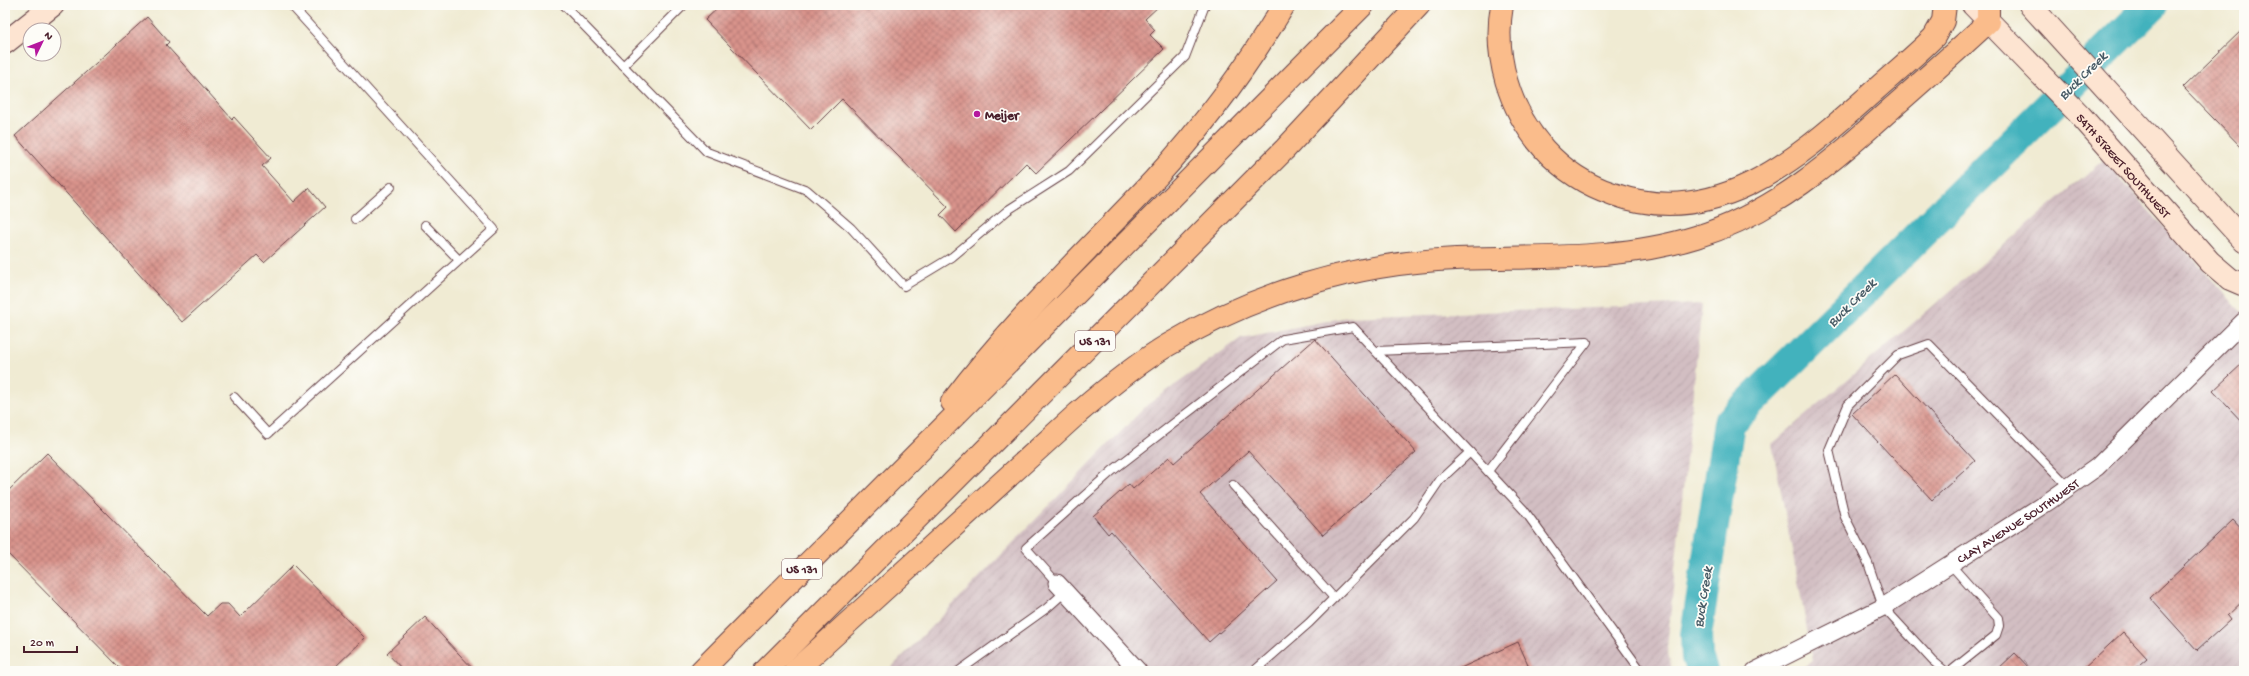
<svg xmlns="http://www.w3.org/2000/svg" width="2249" height="676" font-family="'Gochi Hand',sans-serif">
<style>
.industrial{fill:url(#industrial-furrows)}
.lines{fill:none;stroke-linecap:round;stroke-linejoin:round}
.river{stroke:#43b2bd;stroke-width:32}
.building{fill:url(#building-cross-hatch)}
.service-casing{stroke:#633e44;stroke-width:10}
.minor-casing{stroke:#633e44;stroke-width:19}
.secondary-casing{stroke:#633e44;stroke-width:24}
.motorway-casing{stroke:#633e44;stroke-width:24}
.service{stroke:#fff;stroke-width:8}
.minor{stroke:#fff;stroke-width:17}
.secondary{stroke:#fde4d1;stroke-width:22}
.motorway{stroke:#fabc8b;stroke-width:22}
.poi-dot{fill:#b5179e;stroke:#fdfcf7;stroke-width:1.5}
.labels{text-anchor:middle;stroke-width:3.5;stroke-linejoin:round;paint-order:stroke}
.shield{fill:#fdfcf7;stroke:#806168;stroke-width:1}
.shield-label{font-size:12px;font-weight:bold;fill:#4a1f2b}
.poi-label{font-size:13px;font-weight:bold;fill:#4a1f2b;stroke:#fdfcf7;text-anchor:start}
.street-label{font-size:13px;fill:#4a1f2b;stroke:#fdfcf7}
.water-label{font-size:14px;font-style:italic;fill:#475a65;stroke:#fdfcf7}
</style>
<defs>
<pattern id="industrial-furrows" width="10" height="10" patternUnits="userSpaceOnUse"><rect width="10" height="10" fill="#d2bec2"/><path d="M-1 1l2-2M0 10L10 0M9 11l2-2" fill="none" stroke="#b6a3a7"/></pattern>
<pattern id="building-cross-hatch" width="8" height="8" patternUnits="userSpaceOnUse"><rect width="8" height="8" fill="#d8938b"/><path d="M0 0l8 8M0 8l8-8" fill="none" stroke="#b17772"/></pattern>
</defs>
<rect width="100%" height="100%" fill="#fdfcf7"/>
<filter id="ink" filterUnits="userSpaceOnUse"><feTurbulence type="fractalNoise" baseFrequency=".025" numOctaves="2"/><feDisplacementMap in="SourceGraphic" scale="8" xChannelSelector="R" yChannelSelector="G"/><feConvolveMatrix kernelMatrix="1 2 1 2 8 2 1 2 1" color-interpolation-filters="sRGB"/></filter>
<filter id="wash" filterUnits="userSpaceOnUse"><feTurbulence type="fractalNoise" baseFrequency=".012" numOctaves="4" result="noise"/><feDisplacementMap in="SourceGraphic" scale="16" xChannelSelector="R" yChannelSelector="G"/><feGaussianBlur stdDeviation="0.9" result="paint"/><feColorMatrix in="noise" values="0 0 0 0 0 0 0 0 0 0 0 0 0 0 0 0 0 1.4 0 .05"/><feComposite in="paint" operator="in"/></filter>
<g filter="url(#wash)">
<rect width="100%" height="100%" fill="#f0ebd3"/>
<g class="industrial">
<path d="M2103 160 2244 315V671H1799L1813 661 1772 444Z"/>
<path d="M1702 304 1667 648 1672 671H888L1147 405 1241 338 1347 317Z"/>
</g>
<g class="lines">
<path class="river" d="M1702 671 1697 657 1696 635 1729 423 2152 5"/>
</g>
<g id="blocks">
<g class="building">
<path d="M721 5H1160L1145 19 1155 30 1150 35 1164 49 1036 173 1026 163 956 232 940 215 948 207 842 99 811 130 705 20Z"/>
<path d="M147 17 169 42 166 45 232 119 234 117 271 158 262 166 294 202 309 188 325 207 264 262 257 255 182 322 15 136Z"/>
<path d="M2244 28V150L2183 87Z"/>
<path d="M1315 339 1416 452 1323 535 1248 451 1200 494 1277 581 1209 642 1111 531 1108 534 1093 516 1129 484 1133 489 1169 457 1174 463Z"/>
<path d="M2244 362V424L2213 391Z"/>
<path d="M1895 374 1975 461 1932 500 1852 414Z"/>
<path d="M47 453 207 616 220 604H228L240 617 293 565 365 638 331 671H123L5 551V494Z"/>
<path d="M2233 520 2244 532V600L2227 616 2230 620 2197 650 2150 598Z"/>
<path d="M425 617 444 638 475 671H404L387 653Z"/>
<path d="M2123 632 2147 658 2132 671H2081Z"/>
<path d="M1518 642 1531 671H1454Z"/>
<path d="M2015 653 2032 671H1996Z"/>
</g>
</g>
</g>
<g filter="url(#ink)">
<use href="#blocks" fill-opacity="0" stroke="#633e44" stroke-width="1"/>
<g class="lines">
<defs>
<g id="service">
<path d="M564 5 707 152 807 190 851 228 904 286 952 257 1008 210 1069 171 1185 57 1205 5"/>
<path d="M623 66 684 5"/>
<path d="M355 219 391 187"/>
<path d="M425 225 459 260"/>
<path d="M1376 351 1587 342 1488 471"/>
<path d="M234 397 268 434 494 229 291 5"/>
<path d="M1233 485 1334 598"/>
<path d="M1950 564 1998 618 1999 626 1996 635 1951 671"/>
<path d="M1057 583 1026 548 1112 471 1283 339 1353 327 1524 510 1639 668V671"/>
<path d="M959 671 1047 608 1065 592"/>
<path d="M1254 671 1309 623 1414 518 1440 480 1470 452"/>
<path d="M1945 671 1933 661 1883 607 1868 563 1845 517 1829 450 1848 405 1898 355 1929 344 2069 487"/>
</g>
<g id="minor">
<path d="M1057 583 1138 671"/>
<path id="s1" d="M1755 671 1883 607 2049 501 2097 467 2244 321"/>
</g>
<g id="secondary">
<path id="s2" d="M1973 5 2080 115 2210 262 2230 279 2244 285"/>
<path d="M2030 5 2244 241"/>
<path d="M5 43 53 5"/>
</g>
<g id="motorway">
<path d="M1502 5C1493 56 1509 110 1544 149 1563 170 1586 185 1613 194 1714 230 1794 162 1865 99 1888 78 1912 59 1934 37L1943 21 1945 5"/>
<path d="M952 402C1012 322 1085 253 1154 180 1203 127 1247 67 1284 5"/>
<path d="M701 671 1363 5"/>
<path d="M765 671 1285 149 1419 5"/>
<path d="M795 671 1078 413C1106 389 1136 364 1168 345 1255 293 1355 263 1456 259 1537 256 1619 261 1696 237 1775 213 1833 161 1892 108 1925 79 1957 51 1988 22V5"/>
</g>
</defs>
<use href="#service" class="service-casing"/>
<use href="#minor" class="minor-casing"/>
<use href="#secondary" class="secondary-casing"/>
<use href="#motorway" class="motorway-casing"/>
<use href="#service" class="service"/>
<use href="#minor" class="minor"/>
<use href="#secondary" class="secondary"/>
<use href="#motorway" class="motorway"/>
</g>
</g>
<circle class="poi-dot" cx="977" cy="114" r="4"/>
<g class="labels">
<g class="shield">
<rect x="1075" y="331" width="40" height="20" rx="3"/>
<rect x="782" y="559" width="40" height="20" rx="3"/>
</g>
<g class="shield-label">
<text x="1095" y="345">US 131</text>
<text x="802" y="573">US 131</text>
</g>
<g class="poi-label">
<text x="985" y="119">Meijer</text>
</g>
<g class="street-label">
<text dy="5" stroke="none"><textPath href="#s2" startOffset="220">54TH STREET SOUTHWEST</textPath></text>
<text dy="5" stroke="none"><textPath href="#s1" startOffset="303">CLAY AVENUE SOUTHWEST</textPath></text>
</g>
<g class="water-label">
<text transform="translate(2082 75) rotate(-45)" y="5">Buck Creek</text>
<text transform="translate(1851 302) rotate(-45)" y="5">Buck Creek</text>
<text transform="translate(1702 597) rotate(-81)" y="5">Buck Creek</text>
</g>
</g>
<rect width="2249" height="676" fill="none" stroke="#fdfcf7" stroke-width="20"/>
<g transform="translate(42 42) rotate(47)"><circle r="19" fill="#fdfcf7" stroke="#b5a4a5"/>
<path d="M0-3L7 15L0 10L-7 15Z" fill="#b5179e"/>
<text y="-6" font-size="11" font-weight="bold" text-anchor="middle" fill="#4a1f2b">N</text>
</g>
<path d="M24 646v6h53v-6" fill="none" stroke="#4a1f2b" stroke-width="2"/>
<text x="30" y="646" font-size="12" fill="#4a1f2b" stroke="#fdfcf7" stroke-width="3" paint-order="stroke">20 m</text>
</svg>
